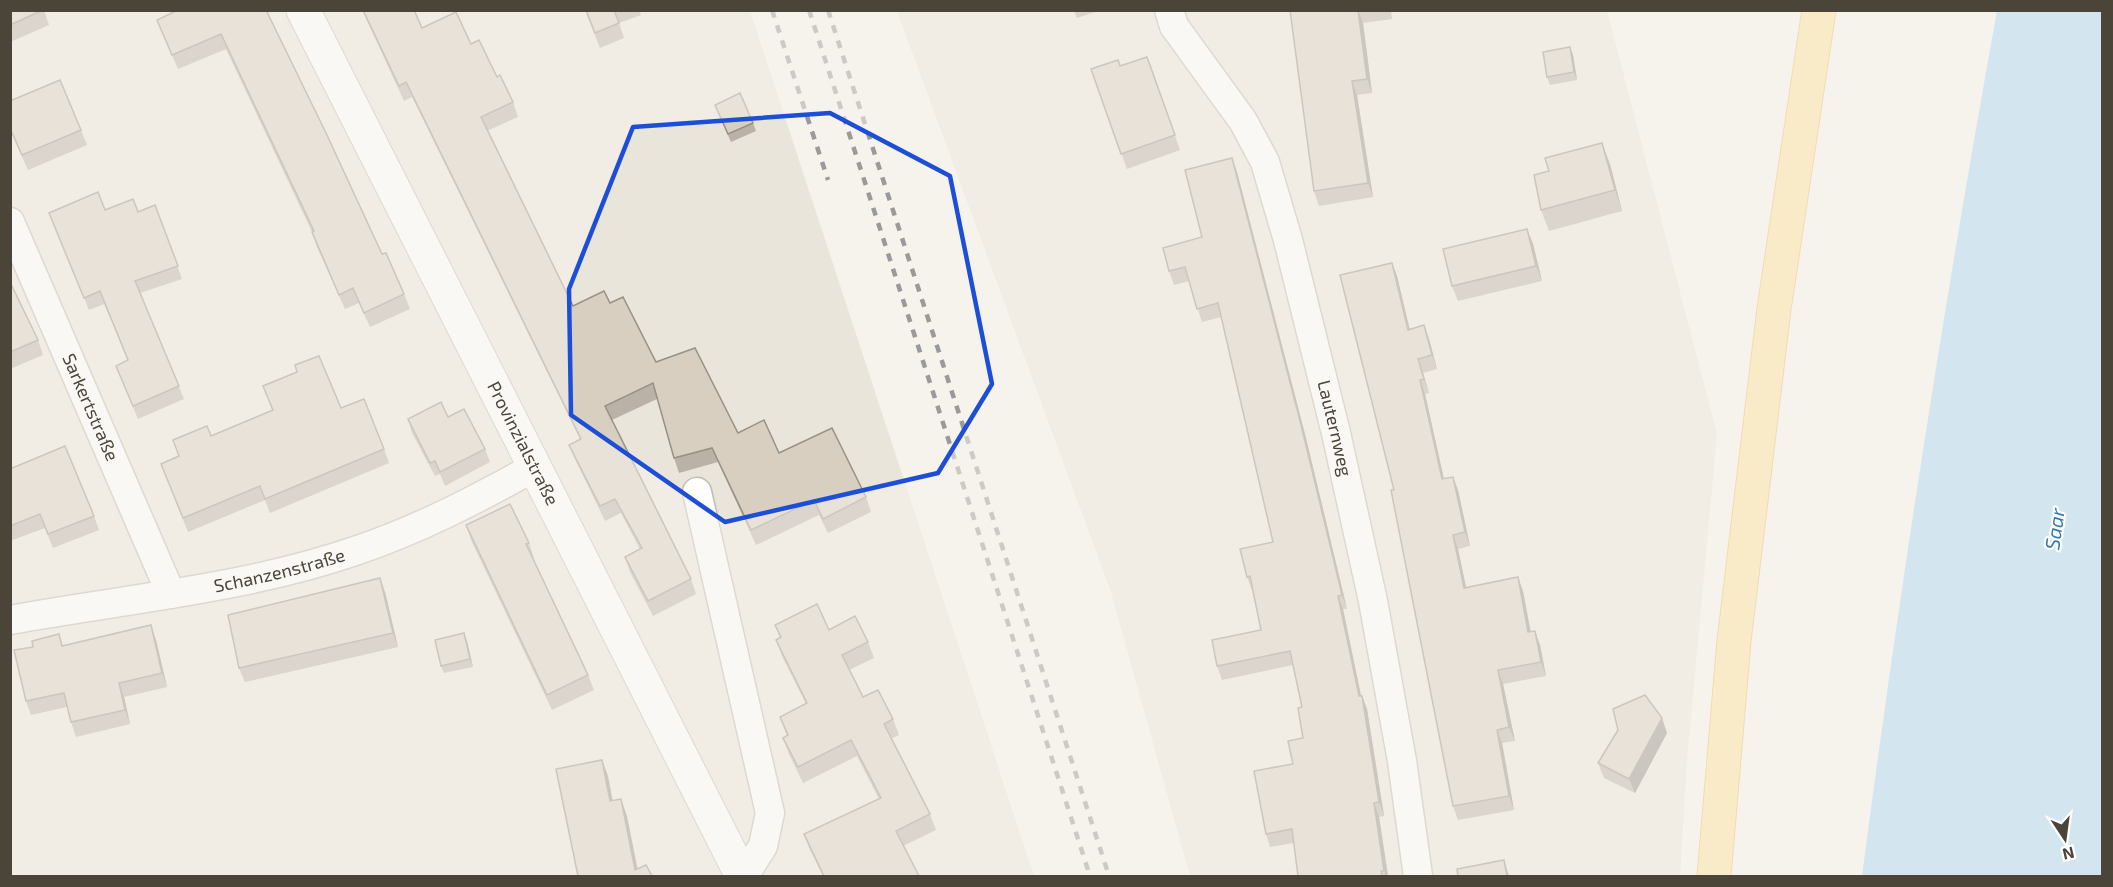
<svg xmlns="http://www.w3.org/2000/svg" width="2113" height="887" font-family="'Exo 2',sans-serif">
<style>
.residential{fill:#eae5da}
.water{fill:#a9d4f2}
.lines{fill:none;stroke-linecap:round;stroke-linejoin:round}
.minor-casing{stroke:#c2bbae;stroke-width:31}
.tertiary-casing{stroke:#c2bbae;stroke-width:35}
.primary-casing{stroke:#e6c16a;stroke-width:35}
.minor{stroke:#fff;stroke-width:28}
.tertiary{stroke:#fff;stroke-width:33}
.primary{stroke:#ffe39c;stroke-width:33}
.rail{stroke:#9a9a9a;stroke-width:4.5;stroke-dasharray:8 8;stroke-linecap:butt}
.wall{fill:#bab2a6}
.shaded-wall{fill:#979187}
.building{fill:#d8cfc1;stroke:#979187;stroke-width:1.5}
.marked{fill:none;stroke:#1d4ed8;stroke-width:4.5;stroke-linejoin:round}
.labels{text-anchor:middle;stroke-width:4.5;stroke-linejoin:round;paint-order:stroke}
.street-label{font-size:18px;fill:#4b4439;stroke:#fff}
.water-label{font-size:20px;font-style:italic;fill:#2e7ab2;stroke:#fff}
</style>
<rect width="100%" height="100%" fill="#f6f3ec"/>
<g class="residential">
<path d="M10 11H750L1034 876H11Z"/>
<path d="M897 11H1607L1717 434 1687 760 1680 876H1190L1111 592Z"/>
</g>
<path class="water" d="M1997 11H2102V876H1862C1900 586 1945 298 1997 11Z"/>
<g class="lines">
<defs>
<g id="minor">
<path id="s1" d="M1169 10 1174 26 1243 121 1265 162 1288 240 1336 433 1373 601 1402 761 1418 876"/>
<path id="s2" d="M10 222 171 594"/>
<path d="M697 492 770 813 763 846 744 876"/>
<path id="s3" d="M10 620C125 599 244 589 355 551 418 530 475 500 533 468"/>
</g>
<g id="tertiary">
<path id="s4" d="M303 10 742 876"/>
</g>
<path id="primary" d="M1714 876 1734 641 1774 309 1819 10"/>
</defs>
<use href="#minor" class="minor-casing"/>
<use href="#tertiary" class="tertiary-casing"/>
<use href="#primary" class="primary-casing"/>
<use href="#minor" class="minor"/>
<use href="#tertiary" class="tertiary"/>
<use href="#primary" class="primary"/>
<g class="rail">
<path d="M772 10 828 180"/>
<path d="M809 10 1090 876"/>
<path d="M828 10 1109 876"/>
</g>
</g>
<g class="wall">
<path d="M10 10H44L49 25 10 42Z"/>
<path d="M266 10 382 254 404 294 410 309 370 327 359 303 345 309 317 247 312 232 226 49 178 69 157 20Z"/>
<path d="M362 10H414L422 28 471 44 497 77 513 102 518 117 487 131 573 306 610 303 656 362 738 433 866 497 871 512 828 533 819 515 756 545 718 462 679 473 674 458 657 399 612 420 691 579 696 594 653 616 630 572 625 557 640 549 621 513 605 521 575 459 569 445 580 439 412 97 404 101Z"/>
<path d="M585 10H639L641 15 619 23 624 38 600 48Z"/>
<path d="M1074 10H1101L1077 18Z"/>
<path d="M1290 10H1391L1392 19 1363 23 1372 93 1357 95 1373 197 1319 206 1314 191Z"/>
<path d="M1570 47 1573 55 1577 80 1550 85 1547 77Z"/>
<path d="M1147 57 1180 150 1127 169 1091 69 1120 66Z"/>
<path d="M10 101 81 130 87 145 28 170 10 130Z"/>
<path d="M715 105 753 123 756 131 731 142Z"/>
<path d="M1610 164 1622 211 1549 231 1541 210Z"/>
<path d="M1237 172 1306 438 1347 609H1343L1361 696H1362L1367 709 1384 816 1379 817 1388 876H1298L1294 843 1270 847 1266 834 1303 738 1302 707 1293 665 1222 680 1217 666 1261 630 1252 590 1247 577 1273 542 1221 317 1202 322 1189 281 1174 285 1169 271 1202 237Z"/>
<path d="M155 205 182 279 140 293 184 399 138 419 116 366 128 360 104 304 89 310 49 213 105 210 138 212Z"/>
<path d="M1527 229 1533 244 1542 281 1458 301 1452 286Z"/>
<path d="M1392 263 1397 276 1409 329 1424 325 1429 339 1437 369 1423 373 1429 393 1425 394 1444 479 1458 490 1470 546 1458 549 1466 587 1523 591 1531 632 1540 645 1546 676 1503 684 1515 741 1502 743 1514 810 1458 820 1453 806 1394 490Z"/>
<path d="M10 282 38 340 43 355 10 369Z"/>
<path d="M263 386 341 408 384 449 389 463 270 513 265 500 188 532 161 464 179 457 211 436 272 410Z"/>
<path d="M448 417 485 449 490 462 445 486 440 474 435 476 412 433 408 419Z"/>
<path d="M10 469 94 516 99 530 53 548 45 528 10 541Z"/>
<path d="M466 525 529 543 534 558H533L588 675 594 690 552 710 471 540Z"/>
<path d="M385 592 398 647 245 682 239 668Z"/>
<path d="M775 625 829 630 868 642 874 658 849 670 863 697 893 719 899 735 891 739 930 814 936 830 903 846 919 876H823L810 850 804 834 879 799 857 756 803 783 789 754 783 738 787 736 780 717 806 704 782 656 776 640 780 638Z"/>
<path d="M59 634 63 646 156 640 167 687 124 697 130 724 76 737 71 722 67 707 31 715 26 701 33 647Z"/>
<path d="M467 641 473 667 444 673 441 666Z"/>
<path d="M1667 733 1635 793 1604 778 1598 763Z"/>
</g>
<g class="shaded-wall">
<path d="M1358 10 1363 23 1372 93 1367 79Z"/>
<path d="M1570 47 1573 55 1577 80 1574 72Z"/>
<path d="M1352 81 1357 95 1373 197 1368 183Z"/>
<path d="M1602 143 1610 164 1622 211 1615 190Z"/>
<path d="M1232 158 1237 172 1306 438 1347 609 1342 595Z"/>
<path d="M1527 229 1533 244 1542 281 1536 266Z"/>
<path d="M1392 263 1397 276 1413 343 1408 330Z"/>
<path d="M1424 325 1429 339 1437 369 1432 355Z"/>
<path d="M1418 359 1423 373 1429 393 1424 379Z"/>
<path d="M1420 380 1425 394 1447 493 1442 479Z"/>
<path d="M1453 477 1458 490 1470 546 1465 532Z"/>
<path d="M1453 535 1458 549 1469 602 1464 588Z"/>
<path d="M1518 577 1523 591 1533 646 1528 632Z"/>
<path d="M380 578 385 592 398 647 393 633Z"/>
<path d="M1338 596 1343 609 1364 710 1359 696Z"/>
<path d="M151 625 156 640 167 687 162 673Z"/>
<path d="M1535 631 1540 645 1546 676 1541 662Z"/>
<path d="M464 633 467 641 473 667 470 659Z"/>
<path d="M1498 670 1503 684 1515 741 1509 727Z"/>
<path d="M119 683 124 697 130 724 125 710Z"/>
<path d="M1362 696 1367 709 1384 816 1379 802Z"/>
<path d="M1662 718 1667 733 1635 793 1629 779Z"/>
<path d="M1497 730 1502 743 1514 810 1509 796Z"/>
<path d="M602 760 608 776 616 818 610 801Z"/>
<path d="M621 799 627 816 639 876 635 870Z"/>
<path d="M1374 803 1379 817 1388 876H1386L1384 871Z"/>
<path d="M1504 860 1509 876H1507Z"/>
</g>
<g class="building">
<path d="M10 10H43L10 25Z"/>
<path d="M178 10H266L326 133 382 254 386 253 404 294 364 313 353 288 339 295 312 232 314 231 221 34 172 55 157 20Z"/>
<path d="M363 10H414L422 28 456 12 471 44 479 40 497 77 500 75 513 102 481 117 573 306 604 291 610 303 623 297 656 362 695 348 738 433 764 420 779 453 832 428 866 497 823 519 814 500 751 530 712 448 674 458 653 383 605 406 691 579 648 601 625 557 642 548 615 499 600 506 569 445 581 439 406 82 399 86Z"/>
<path d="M586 10H614L619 23 595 33Z"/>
<path d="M1290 10H1358L1367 79 1352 81 1368 183 1314 191Z"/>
<path d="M1570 47 1574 72 1547 77 1543 52Z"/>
<path d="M1147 57 1175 135 1121 154 1091 69 1118 60 1120 66Z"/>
<path d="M60 80 81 130 22 155 10 128V101Z"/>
<path d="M740 93 753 123 728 134 715 105Z"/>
<path d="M1602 143 1615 190 1541 210 1534 175 1549 171 1545 158Z"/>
<path d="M1232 158 1301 425 1342 595 1338 596 1359 696H1362L1379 802 1374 803 1384 871H1381L1382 876H1298L1292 829 1266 834 1254 771 1293 764 1288 741 1303 738 1298 708 1302 707 1290 651 1217 666 1212 640 1261 630 1250 576 1247 577 1240 549 1273 542 1218 303 1197 309 1185 267 1169 271 1163 248 1202 237 1185 170Z"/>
<path d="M98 192 105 210 133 199 138 212 155 205 178 266 135 281 179 386 133 406 116 366 128 360 100 291 84 298 49 213Z"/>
<path d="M1527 229 1536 266 1452 286 1443 249Z"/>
<path d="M1392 263 1408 330 1424 325 1432 355 1418 359 1424 379 1420 380 1442 479 1453 477 1465 532 1453 535 1464 588 1518 577 1528 632 1535 631 1541 662 1498 670 1509 727 1497 730 1509 796 1453 806 1391 490H1394L1340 275Z"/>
<path d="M10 282 38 340 10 352Z"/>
<path d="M319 356 341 408 364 399 384 449 265 499 260 486 183 518 161 464 179 456 173 440 207 426 211 436 273 410 263 386 297 372 295 365Z"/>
<path d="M441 402 448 417 464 409 485 449 440 472 435 461 430 463 408 419Z"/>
<path d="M65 446 94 516 48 534 40 514 10 526V469Z"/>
<path d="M510 504 529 543 526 544 588 675 547 695 466 525Z"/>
<path d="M380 578 393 633 239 668 228 615Z"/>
<path d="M817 604 829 630 855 616 868 642 842 655 863 697 878 690 893 719 884 724 930 814 896 831 919 876H824L804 834 881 798 851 740 798 767 783 738 788 735 780 717 807 703 776 640 781 637 775 625Z"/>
<path d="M151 625 162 673 119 683 125 710 71 722 64 693 26 701 14 650 33 647 32 641 59 634 62 646Z"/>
<path d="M464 633 470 659 441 666 435 640Z"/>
<path d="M1645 695 1662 718 1629 779 1598 763 1618 730 1613 709Z"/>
<path d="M602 760 610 801 621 799 635 870 646 865 652 876H578L556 769Z"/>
<path d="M1504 860 1507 876H1458L1457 869Z"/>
</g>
<path d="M0 0H2113V887H0ZM830 113 950 176 992 384 938 473 725 522 571 415 569 289 633 127Z" fill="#f6f3ec" fill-opacity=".55" fill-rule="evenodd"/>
<path class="marked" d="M830 113 950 176 992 384 938 473 725 522 571 415 569 289 633 127Z"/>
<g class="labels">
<g class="street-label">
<text dy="6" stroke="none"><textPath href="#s2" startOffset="202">Sarkertstraße</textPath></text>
<text dy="6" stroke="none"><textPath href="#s1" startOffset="456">Lauternweg</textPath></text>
<text dy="6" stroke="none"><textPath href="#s4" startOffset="486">Provinzialstraße</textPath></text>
<text dy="6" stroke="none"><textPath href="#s3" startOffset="274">Schanzenstraße</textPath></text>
</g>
<g class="water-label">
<text transform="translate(2055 529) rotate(-82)" y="7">Saar</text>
</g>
</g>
<rect width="2113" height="887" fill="none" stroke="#4b4439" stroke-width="24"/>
<g transform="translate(2065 839) rotate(167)" stroke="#ffffff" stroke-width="4.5" paint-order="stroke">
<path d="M0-4.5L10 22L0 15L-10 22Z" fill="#4b4439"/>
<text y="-9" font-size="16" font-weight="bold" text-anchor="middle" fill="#4b4439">N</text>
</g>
</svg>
